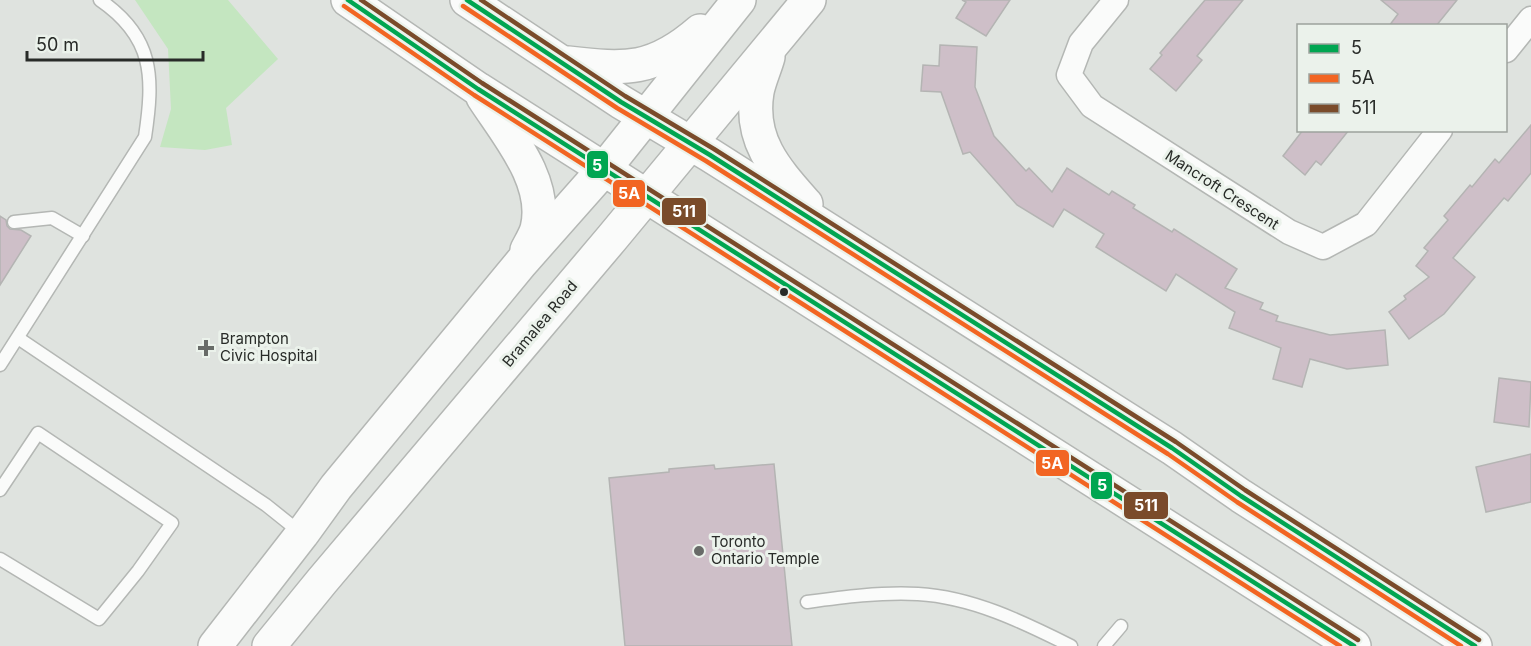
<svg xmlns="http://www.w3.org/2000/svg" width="1531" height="646" font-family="Inter,sans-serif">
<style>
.green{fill:#c4e6c0}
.building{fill:#cebfc8;stroke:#b4b4b3;stroke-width:1.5}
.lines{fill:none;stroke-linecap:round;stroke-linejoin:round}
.service-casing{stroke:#b4b7b4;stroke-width:15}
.minor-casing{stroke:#b4b7b4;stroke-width:27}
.secondary-casing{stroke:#b4b7b4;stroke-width:36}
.service{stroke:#fafbfa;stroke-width:12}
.minor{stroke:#fafbfa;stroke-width:24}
.secondary{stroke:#fafbfa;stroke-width:33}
.bus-1-casing{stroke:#ebf2eb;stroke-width:9}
.bus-2-casing{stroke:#ebf2eb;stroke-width:9}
.bus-3-casing{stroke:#ebf2eb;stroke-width:9}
.bus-1{stroke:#00a651;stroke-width:4.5}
.bus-2{stroke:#f26522;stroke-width:4.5}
.bus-3{stroke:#7a4b2a;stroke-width:4.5}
.bus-dot{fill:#282b28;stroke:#ebf2eb;stroke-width:2}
.poi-dot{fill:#686b68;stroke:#ebf2eb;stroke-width:2}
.labels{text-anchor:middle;stroke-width:6;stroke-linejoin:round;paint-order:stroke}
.street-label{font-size:15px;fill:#282b28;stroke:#ebf2eb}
.poi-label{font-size:15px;fill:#282b28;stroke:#ebf2eb;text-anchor:start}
.line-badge{stroke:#ebf2eb;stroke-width:2}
.badge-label{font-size:16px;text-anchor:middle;font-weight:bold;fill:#fff}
</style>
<rect width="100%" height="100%" fill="#dfe3df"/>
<path class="green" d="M135 0H228L278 59 226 108 232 145 205 150 160 147 171 109 168 49Z"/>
<g class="building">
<path d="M962 0H1010L986 36 956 18 966 2Z"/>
<path d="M1205 0H1243L1197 56 1202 60 1176 91 1150 69 1162 55 1160 53Z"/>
<path d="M1381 0H1457L1436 26H1389L1398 14Z"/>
<path d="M940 45 977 47 975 87 994 136 1026 171 1029 168 1052 192 1067 168 1109 195 1112 191 1135 205 1133 208 1172 232 1174 229 1237 269 1225 288 1263 303 1260 309 1278 316 1276 321 1330 335 1385 330 1388 365 1347 369 1310 359 1302 387 1273 379 1281 348 1229 328 1235 312 1176 274 1166 291 1096 247 1104 234 1064 209 1053 227 1017 205 970 152 963 154 941 92 921 91 923 65 939 66Z"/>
<path d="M1531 125V173L1508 201 1504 198 1453 258 1475 277 1444 314 1409 339 1389 312 1406 299 1404 296 1429 277 1416 266 1428 251 1424 248 1448 220 1444 216 1470 185 1472 187 1495 159 1499 163Z"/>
<path d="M1303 130H1349L1321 165 1316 161 1305 175 1283 156Z"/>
<path d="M0 216 6 220 7 226 10 229 21 230 31 236 0 285Z"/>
<path d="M1499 378 1531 382 1529 427 1494 422Z"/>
<path d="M1531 454V502L1486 512 1476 467Z"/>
<path d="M774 464 792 646H625L609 478 669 472V469L714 465 715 469Z"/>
</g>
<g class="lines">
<defs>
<g id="service">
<path d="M14 222 52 218 83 236"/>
<path d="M18 338 266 505 301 533"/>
<path d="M0 365 145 137C154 77 154 37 100 0"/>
<path d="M0 490 38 433 172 523 138 571 99 619 0 559"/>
<path d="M807 602C843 597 881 592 918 594 972 597 1023 622 1071 646"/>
<path d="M1104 646 1121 626"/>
</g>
<g id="minor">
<path d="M1116 0 1081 43 1069 75 1092 106 1289 232 1323 247 1366 224 1440 130"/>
<path d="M1506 50 1531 19"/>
</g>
<g id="secondary">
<path d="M348 0 478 89 1354 646"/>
<path d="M467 0 621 102 710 155 1172 448 1241 496 1475 646"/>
<path d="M768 57C765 68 759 81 757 92 749 141 776 170 806 204"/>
<path d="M568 63C626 70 654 71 700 31"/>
<path d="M483 97C507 134 549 182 537 229 535 236 530 244 527 250"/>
<path d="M215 646 302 534 336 487 521 263 605 168 739 0"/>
<path d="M269 646 322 581 612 238 809 0"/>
</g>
</defs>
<use href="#service" class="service-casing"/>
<use href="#minor" class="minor-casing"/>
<use href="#secondary" class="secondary-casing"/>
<use href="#service" class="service"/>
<use href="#minor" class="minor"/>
<use href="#secondary" class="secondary"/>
<defs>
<g id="bus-1">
<path d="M348 0 478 89 1354 646"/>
<path d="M467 0 621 102 710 155 1172 448 1241 496 1475 646"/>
</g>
<g id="bus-2">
<path d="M344 6 474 95 1340 646"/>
<path d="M463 6 617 108 706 161 1168 454 1237 502 1461 646"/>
</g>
<g id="bus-3">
<path d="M361 0 482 83 1358 640"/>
<path d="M481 0 625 96 714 149 1176 442 1245 490 1479 640"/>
</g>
</defs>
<use href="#bus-1" class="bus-1-casing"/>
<use href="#bus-2" class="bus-2-casing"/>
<use href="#bus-3" class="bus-3-casing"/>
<use href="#bus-1" class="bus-1"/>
<use href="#bus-2" class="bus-2"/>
<use href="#bus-3" class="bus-3"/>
</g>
<circle class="bus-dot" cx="784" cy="292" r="5"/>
<g class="poi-dot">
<path d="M203 339h6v6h6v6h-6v6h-6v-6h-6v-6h6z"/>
<circle cx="699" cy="551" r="6"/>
</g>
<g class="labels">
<g class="street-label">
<text transform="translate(1222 190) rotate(33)" y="5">Mancroft Crescent</text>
<text transform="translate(540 324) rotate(-50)" y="5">Bramalea Road</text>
</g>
<g class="poi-label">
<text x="220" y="344">Brampton<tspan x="220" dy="17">Civic Hospital</tspan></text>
<text x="711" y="547">Toronto<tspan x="711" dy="17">Ontario Temple</tspan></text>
</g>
</g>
<g class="line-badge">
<rect x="586" y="150" width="23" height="29" rx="6" fill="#00a651"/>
<rect x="612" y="179" width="34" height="29" rx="6" fill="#f26522"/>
<rect x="661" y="197" width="46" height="29" rx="6" fill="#7a4b2a"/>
<rect x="1035" y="449" width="35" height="28" rx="6" fill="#f26522"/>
<rect x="1090" y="471" width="23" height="29" rx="6" fill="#00a651"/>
<rect x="1123" y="491" width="46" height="29" rx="6" fill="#7a4b2a"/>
</g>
<g class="badge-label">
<text x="597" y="171">5</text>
<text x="629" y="199">5A</text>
<text x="684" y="217">511</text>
<text x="1052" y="469">5A</text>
<text x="1102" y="491">5</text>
<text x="1146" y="511">511</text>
</g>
<rect x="1297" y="24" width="210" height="108" fill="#ebf2eb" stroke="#9da29d" stroke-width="1.5"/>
<rect x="1309" y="44" width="30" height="9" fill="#00a651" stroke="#9da29d" stroke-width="1.5"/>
<text x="1351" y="54" font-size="18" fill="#282b28">5</text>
<rect x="1309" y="74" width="30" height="9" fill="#f26522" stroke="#9da29d" stroke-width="1.5"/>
<text x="1351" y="84" font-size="18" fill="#282b28">5A</text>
<rect x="1309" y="104" width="30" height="9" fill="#7a4b2a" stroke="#9da29d" stroke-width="1.5"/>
<text x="1351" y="114" font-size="18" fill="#282b28">511</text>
<path d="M27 51v9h176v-9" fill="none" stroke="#282b28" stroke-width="3"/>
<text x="36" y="51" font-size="18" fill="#282b28" stroke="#ebf2eb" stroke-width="4.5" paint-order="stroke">50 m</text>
</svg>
